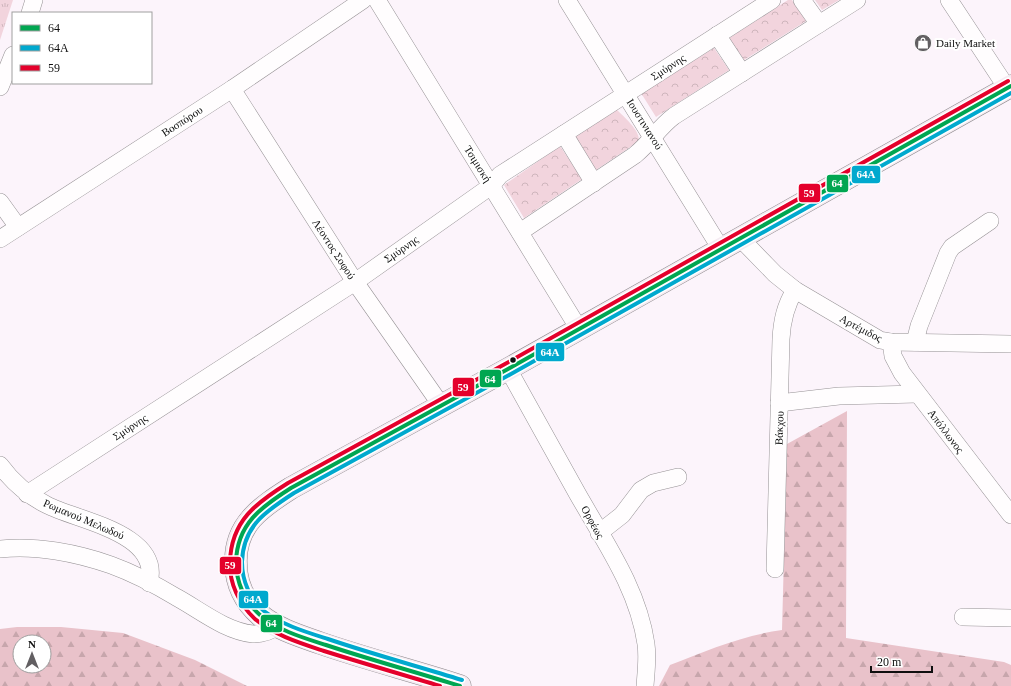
<svg xmlns="http://www.w3.org/2000/svg" width="1011" height="686" font-family="Georgia,serif">
<style>
.grass{fill:url(#grass-tufts)}
.forest{fill:url(#forest-firs);fill-rule:evenodd}
.park{fill:url(#park-crowns)}
.lines{fill:none;stroke-linecap:round;stroke-linejoin:round}
.street-casing{stroke:#969295;stroke-width:18}
.secondary-casing{stroke:#8c898c;stroke-width:23}
.street{stroke:#fffdfe;stroke-width:17}
.secondary{stroke:#f5ebf2;stroke-width:22}
.bus-1-casing{stroke:#fff;stroke-width:7}
.bus-2-casing{stroke:#fff;stroke-width:7}
.bus-3-casing{stroke:#fff;stroke-width:7}
.bus-1{stroke:#00a651;stroke-width:4}
.bus-2{stroke:#00a9ce;stroke-width:4}
.bus-3{stroke:#e4002b;stroke-width:4}
.bus-dot{fill:#0f0f0f;stroke:#fff;stroke-width:1.5}
.labels{text-anchor:middle;stroke-width:4;stroke-linejoin:round;paint-order:stroke}
.poi-label{font-size:11px;fill:#0f0f0f;stroke:#fff;text-anchor:start}
.street-label{font-size:11px;fill:#0f0f0f;stroke:#fff}
.line-badge{stroke:#fff;stroke-width:1.5}
.badge-label{font-size:11px;text-anchor:middle;font-weight:bold;fill:#fff}
</style>
<defs>
<pattern id="grass-tufts" width="24" height="20" patternUnits="userSpaceOnUse"><rect width="24" height="20" fill="#f2d4dd"/><path d="M3 7l-1-3M5 7V3M7 7l1-3M15 17l-1-3M17 17v-4M19 17l1-3" fill="none" stroke="#ceb5bc"/></pattern>
<pattern id="forest-firs" width="22" height="20" patternUnits="userSpaceOnUse"><rect width="22" height="20" fill="#e9c2ca"/><path d="M5 1l3.5 6h-7zM16 11l3.5 6h-7z" fill="#c7a6ac"/></pattern>
<pattern id="park-crowns" width="20" height="18" patternUnits="userSpaceOnUse"><rect width="20" height="18" fill="#f2d4dd"/><path d="M2 6a3 3 0 1 1 6 0M12 15a3 3 0 1 1 6 0" fill="none" stroke="#ceb5bc"/></pattern>
</defs>
<rect width="100%" height="100%" fill="#fcf4fb"/>
<path class="grass" d="M0 0H13L0 40Z"/>
<g class="forest">
<path d="M847 411 846 638 1004 662 1011 665V686H659L670 665C705 651 744 635 782 630L787 444Z"/>
<path d="M17 627H61L123 633 195 660 247 686H0V629ZM20 642H44V666H20Z"/>
</g>
<g class="park">
<path d="M788 0H792L806 21 744 60 729 38Z"/>
<path d="M815 0H839L822 10Z"/>
<path d="M714 48 729 70 656 117 641 93Z"/>
<path d="M616 109C624 117 640 130 639 141L596 170 573 137Z"/>
<path d="M560 146 582 179 524 218 504 185Z"/>
</g>
<g class="lines">
<defs>
<g id="street">
<path d="M377 0 579 329"/>
<path d="M567 0 721 249"/>
<path d="M802 0 819 24"/>
<path d="M949 0 1007 88"/>
<path d="M30 13 34 0"/>
<path d="M717 35 742 73"/>
<path d="M0 87 13 55"/>
<path d="M232 89 355 282 441 405"/>
<path d="M564 134 594 183"/>
<path d="M0 202 18 227"/>
<path d="M520 232 635 155C650 143 659 127 674 116L857 0"/>
<path d="M740 238 775 274 795 290 880 340 891 342 1011 344"/>
<path d="M0 239 232 89 363 0"/>
<path d="M891 342 893 356 902 373 1011 515"/>
<path d="M915 342 919 326 948 253 952 247 990 221"/>
<path d="M508 369C531 410 554 452 577 493 604 541 638 588 646 644 648 658 646 672 645 686"/>
<path d="M779 403 839 396 917 394"/>
<path d="M0 465C13 483 27 495 47 505 78 521 162 533 149 583"/>
<path d="M27 494 355 282 491 186 500 175 772 0"/>
<path d="M599 533 622 515 641 490 653 483 678 477"/>
<path d="M0 549C36 545 77 553 111 565 133 573 156 585 176 597 200 610 225 631 253 634 262 634 271 631 278 626"/>
<path d="M775 569 781 339C782 321 785 306 795 290"/>
<path d="M963 617 1011 618"/>
</g>
<path id="secondary" d="M460 686C414 671 366 659 320 643 300 636 277 629 260 615 245 602 236 584 236 564 234 525 261 507 291 488L508 369 1011 86"/>
</defs>
<use href="#street" class="street-casing"/>
<use href="#secondary" class="secondary-casing"/>
<use href="#street" class="street"/>
<use href="#secondary" class="secondary"/>
<defs>
<path id="bus-1" d="M460 686C416 672 371 660 326 645 304 638 279 631 260 615 245 602 236 582 236 562 237 524 261 507 291 488L508 369 1011 86"/>
<path id="bus-2" d="M462 680C417 666 372 654 328 639 306 632 282 625 264 611 250 599 242 581 242 562 243 526 266 511 294 493L511 374 1011 93"/>
<path id="bus-3" d="M440 686C401 674 362 663 324 651 300 643 274 635 255 619 239 604 229 583 230 562 231 521 256 503 288 483L505 364 1008 81"/>
</defs>
<use href="#bus-1" class="bus-1-casing"/>
<use href="#bus-2" class="bus-2-casing"/>
<use href="#bus-3" class="bus-3-casing"/>
<use href="#bus-1" class="bus-1"/>
<use href="#bus-2" class="bus-2"/>
<use href="#bus-3" class="bus-3"/>
</g>
<defs>
<symbol id="shop-disc" viewBox="-11 -11 22 22"><circle r="9.5" fill="#625f62" stroke="#fff"/><path d="M-5-2.5h2.3a2.7 3.5 0 0 1 5.4 0H5L5.5 6h-11ZM-1.5-2.5h3a1.5 2.3 0 0 0-3 0Z" fill="#fff"/></symbol>
</defs>
<g fill-rule="evenodd">
<use href="#shop-disc" x="913" y="33" width="20" height="20"/>
</g>
<circle class="bus-dot" cx="513" cy="360" r="3.5"/>
<g class="labels">
<g class="poi-label">
<text x="936" y="47">Daily Market</text>
</g>
<g class="street-label">
<text transform="translate(668 67) rotate(-33)" y="4">Σμύρνης</text>
<text transform="translate(182 121) rotate(-33)" y="4">Βοσπόρου</text>
<text transform="translate(645 124) rotate(58)" y="4">Ιουστινιανού</text>
<text transform="translate(478 164) rotate(58)" y="4">Τσιμισκή</text>
<text transform="translate(334 249) rotate(57)" y="4">Λέοντος Σοφού</text>
<text transform="translate(401 249) rotate(-35)" y="4">Σμύρνης</text>
<text transform="translate(861 328) rotate(28)" y="4">Αρτέμιδος</text>
<text transform="translate(130 427) rotate(-33)" y="4">Σμύρνης</text>
<text transform="translate(779 428) rotate(-88)" y="4">Βάκχου</text>
<text transform="translate(946 431) rotate(53)" y="4">Απόλλωνος</text>
<text transform="translate(84 519) rotate(23)" y="4">Ρωμανού Μελωδού</text>
<text transform="translate(593 522) rotate(61)" y="4">Ορφέως</text>
</g>
</g>
<g class="line-badge">
<rect x="851" y="165" width="30" height="19" rx="4" fill="#00a9ce"/>
<rect x="826" y="174" width="23" height="19" rx="4" fill="#00a651"/>
<rect x="798" y="183" width="23" height="20" rx="4" fill="#e4002b"/>
<rect x="535" y="342" width="30" height="20" rx="4" fill="#00a9ce"/>
<rect x="479" y="369" width="23" height="19" rx="4" fill="#00a651"/>
<rect x="452" y="377" width="23" height="20" rx="4" fill="#e4002b"/>
<rect x="219" y="556" width="23" height="19" rx="4" fill="#e4002b"/>
<rect x="238" y="590" width="31" height="19" rx="4" fill="#00a9ce"/>
<rect x="260" y="614" width="23" height="19" rx="4" fill="#00a651"/>
</g>
<g class="badge-label">
<text x="866" y="178">64Α</text>
<text x="837" y="187">64</text>
<text x="809" y="197">59</text>
<text x="550" y="356">64Α</text>
<text x="490" y="383">64</text>
<text x="463" y="391">59</text>
<text x="230" y="569">59</text>
<text x="253" y="603">64Α</text>
<text x="271" y="627">64</text>
</g>
<rect x="12" y="12" width="140" height="72" fill="#ffffff" stroke="#9f9f9f"/>
<rect x="20" y="25" width="20" height="6" fill="#00a651" stroke="#9f9f9f"/>
<text x="48" y="32" font-size="12" fill="#0f0f0f">64</text>
<rect x="20" y="45" width="20" height="6" fill="#00a9ce" stroke="#9f9f9f"/>
<text x="48" y="52" font-size="12" fill="#0f0f0f">64Α</text>
<rect x="20" y="65" width="20" height="6" fill="#e4002b" stroke="#9f9f9f"/>
<text x="48" y="72" font-size="12" fill="#0f0f0f">59</text>
<g transform="translate(32 654)"><circle r="19" fill="#ffffff" stroke="#9f9f9f"/>
<path d="M0-3L7 15L0 10L-7 15Z" fill="#625f62"/>
<text y="-6" font-size="11" font-weight="bold" text-anchor="middle" fill="#0f0f0f">N</text>
</g>
<path d="M871 666v6h61v-6" fill="none" stroke="#0f0f0f" stroke-width="2"/>
<text x="877" y="666" font-size="12" fill="#0f0f0f" stroke="#ffffff" stroke-width="3" paint-order="stroke">20 m</text>
</svg>
